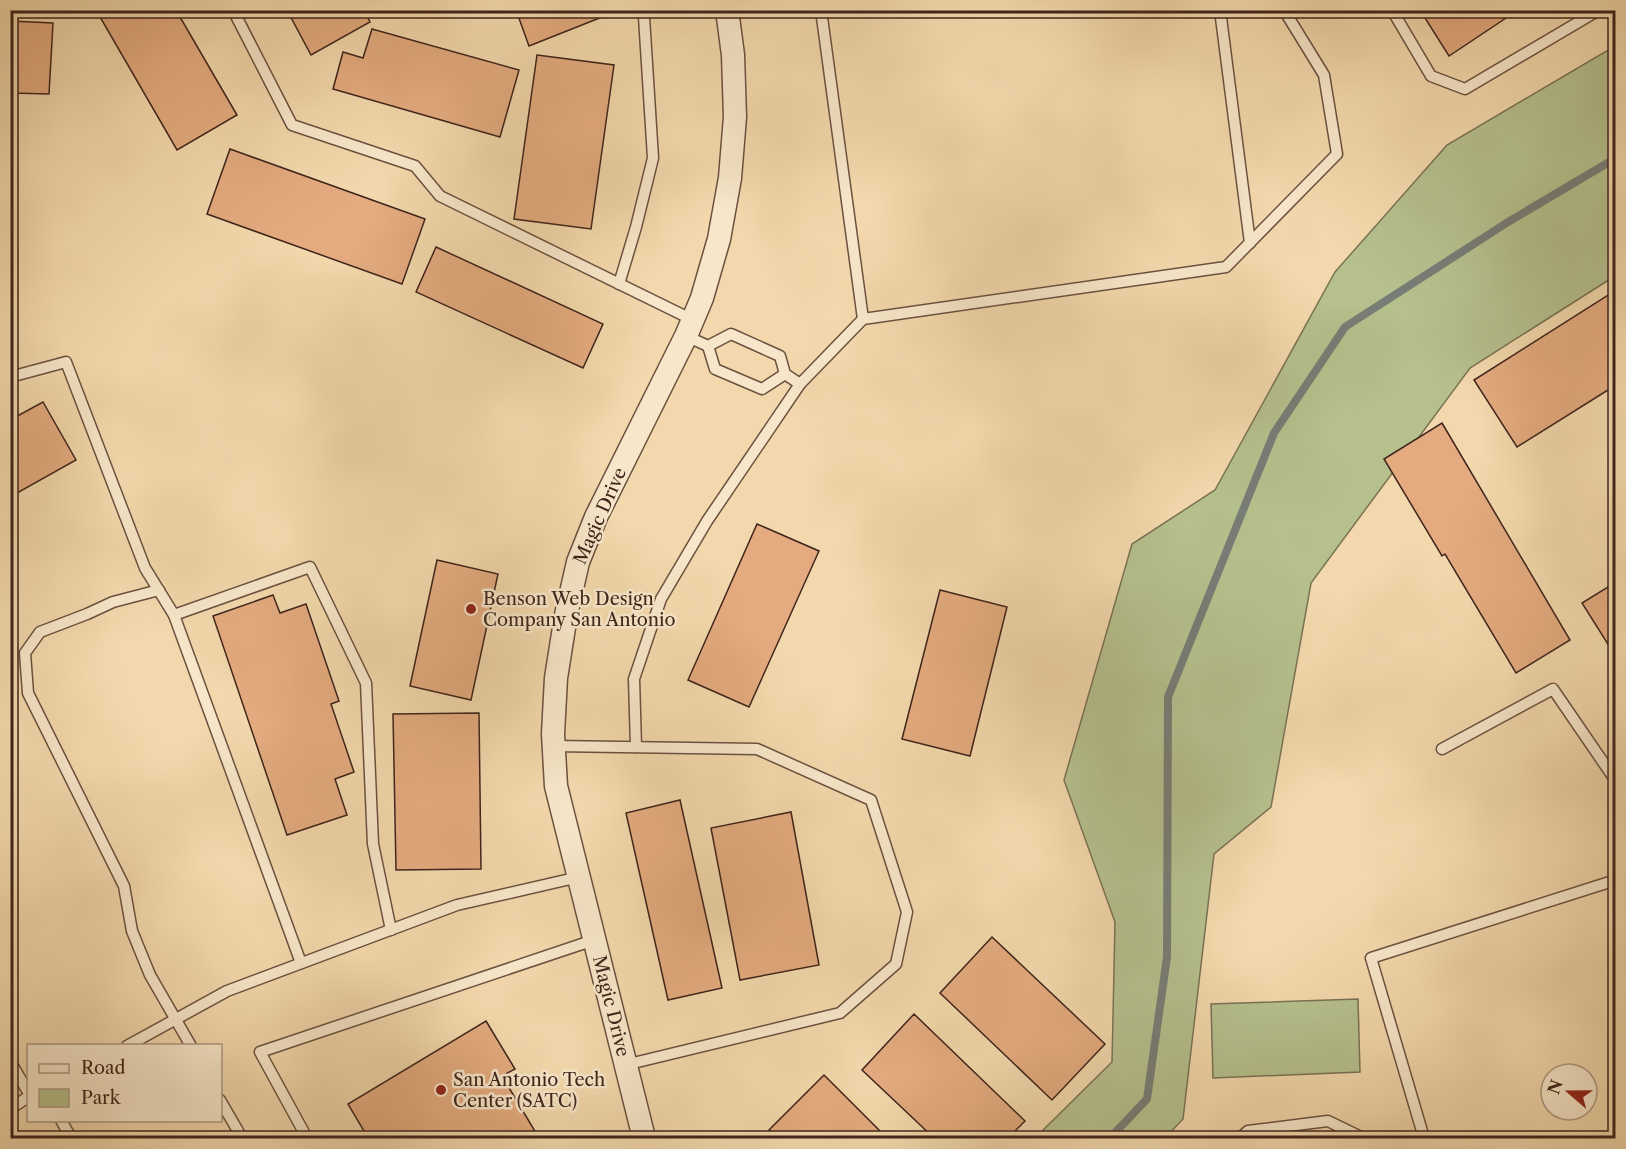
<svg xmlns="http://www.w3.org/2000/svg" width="1626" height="1149" font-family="'Libre Caslon Text',serif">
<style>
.green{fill:#b5c08d;stroke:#7a7254;stroke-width:1.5}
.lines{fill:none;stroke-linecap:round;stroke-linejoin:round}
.stream{stroke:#787d76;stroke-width:8}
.building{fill:#e3ab7f;stroke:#3f241b;stroke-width:1.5}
.lane-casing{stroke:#6c513f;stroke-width:13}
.street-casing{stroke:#6c513f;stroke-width:25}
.lane{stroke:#f7e6c9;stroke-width:10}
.street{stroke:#f7e6c9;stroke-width:22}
.poi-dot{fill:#8f2418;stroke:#f7e6c9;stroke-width:2}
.labels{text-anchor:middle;stroke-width:5;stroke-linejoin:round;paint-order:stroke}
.street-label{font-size:18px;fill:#3f241b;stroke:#f7e6c9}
.poi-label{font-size:18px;fill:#3f241b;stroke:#f7e6c9;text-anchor:start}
</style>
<rect width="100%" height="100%" fill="#f2d8ac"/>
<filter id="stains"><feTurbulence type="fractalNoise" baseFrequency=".00333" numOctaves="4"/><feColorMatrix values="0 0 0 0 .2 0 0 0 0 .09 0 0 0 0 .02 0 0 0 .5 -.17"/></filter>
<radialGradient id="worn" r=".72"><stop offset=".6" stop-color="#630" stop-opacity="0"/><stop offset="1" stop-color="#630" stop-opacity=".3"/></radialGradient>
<g class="green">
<path d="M1615 46V276L1470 368 1311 583 1271 807 1214 854 1183 1119 1165 1138H1035L1112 1062 1115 922 1064 780 1132 544 1215 490 1335 272 1447 145Z"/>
<path d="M1358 999 1360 1072 1213 1078 1211 1004Z"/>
</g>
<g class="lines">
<path class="stream" d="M1110 1138 1147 1099 1167 957 1168 697 1274 433 1345 327 1508 222 1616 158"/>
</g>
<g class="building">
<path d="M96 10H176L237 115 177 150Z"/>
<path d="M287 10H364L370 22 311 55Z"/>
<path d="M516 10H599L602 17 529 46Z"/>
<path d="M1420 10H1518L1449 56Z"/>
<path d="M10 21 53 23 49 94 10 93Z"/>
<path d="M372 29 519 70 500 137 333 89 343 52 363 58Z"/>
<path d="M537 55 614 65 591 229 514 219Z"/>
<path d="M230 149 425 219 402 284 207 214Z"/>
<path d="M436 247 603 324 583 368 416 292Z"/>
<path d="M1616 290V385L1517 447 1474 380Z"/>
<path d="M43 402 76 460 10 497V420Z"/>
<path d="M1442 423 1570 640 1516 673 1445 554 1442 556 1384 459Z"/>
<path d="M757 524 819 551 749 707 688 680Z"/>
<path d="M437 560 498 574 471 700 410 686Z"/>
<path d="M1616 582V657L1582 603Z"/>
<path d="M940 590 1007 607 970 756 902 739Z"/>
<path d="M273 595 280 613 306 604 339 701 331 704 354 772 335 779 347 815 287 835 213 616Z"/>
<path d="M479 713 481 869 396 870 393 714Z"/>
<path d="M680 800 722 988 668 1000 626 813Z"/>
<path d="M791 812 819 965 740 980 711 828Z"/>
<path d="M992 937 1105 1044 1052 1100 940 993Z"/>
<path d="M914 1014 1025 1121 1008 1138H934L862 1070Z"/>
<path d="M486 1021 515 1069 502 1076 539 1138H368L348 1104Z"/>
<path d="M824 1075 887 1138H778L769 1130Z"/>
</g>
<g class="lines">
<defs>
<g id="lane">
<path d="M233 10 292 125 415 166 440 196 693 320"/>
<path d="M821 10 863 319"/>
<path d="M1220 10 1250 243"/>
<path d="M1392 10 1431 76 1465 89 1599 10"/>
<path d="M619 284 636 227 653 158 644 17 643 10"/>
<path d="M686 336 708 346 715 369 762 389 785 374"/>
<path d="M708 346 731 334 780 356 785 374 800 384 863 319 1226 267 1337 154 1324 75 1284 10"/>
<path d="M10 377 66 362 145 568 174 615"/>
<path d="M159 590 113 602 87 614 40 632 25 653 28 693 124 886 132 931 150 975 191 1046"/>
<path d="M554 746 757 749 871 800 907 912 896 964 840 1013 625 1065"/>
<path d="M636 747 634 679 661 599 707 521 800 384"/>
<path d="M1442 749 1553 689 1616 781"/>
<path d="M301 963 174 615 310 567 366 683 373 844 391 930"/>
<path d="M127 1046 227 991 457 905 579 877"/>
<path d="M10 1061 28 1092"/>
<path d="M220 1100 242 1138"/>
<path d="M10 1109 28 1097"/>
<path d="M61 1120 71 1138"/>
<path d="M307 1138 260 1052 594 940"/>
<path d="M1240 1138 1248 1131 1328 1121 1359 1136 1360 1138"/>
<path d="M1424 1138 1371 958 1616 880"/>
</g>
<path id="street" d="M644 1138 556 786 553 734 556 678 566 615 578 562 596 517 686 336 702 298 719 239 730 178 735 117 733 55 727 10"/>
</defs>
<use href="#lane" class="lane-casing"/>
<use href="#street" class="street-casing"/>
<use href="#lane" class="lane"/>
<use href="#street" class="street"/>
</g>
<g class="poi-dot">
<circle cx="471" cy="609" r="6"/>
<circle cx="441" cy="1090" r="6"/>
</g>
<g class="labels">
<g class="street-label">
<text transform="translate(600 516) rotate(-66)" y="6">Magic Drive</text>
<text transform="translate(611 1006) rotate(76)" y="6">Magic Drive</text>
</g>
<g class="poi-label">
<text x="483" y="605">Benson Web Design<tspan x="483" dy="21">Company San Antonio</tspan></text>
<text x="453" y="1086">San Antonio Tech<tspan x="453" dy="21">Center (SATC)</tspan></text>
</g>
</g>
<rect width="1626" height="1149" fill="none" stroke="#f2d8ac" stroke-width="36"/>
<rect x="12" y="12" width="1602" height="1125" fill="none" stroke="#3f241b" stroke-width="3"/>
<rect x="18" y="18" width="1590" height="1113" fill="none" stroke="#3f241b" stroke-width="1.5"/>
<rect x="27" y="1044" width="195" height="78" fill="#f7e6c9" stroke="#ad9883" stroke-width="1.5"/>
<rect x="39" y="1064" width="30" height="9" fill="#f7e6c9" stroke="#ad9883" stroke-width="1.5"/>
<text x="81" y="1074" font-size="18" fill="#3f241b">Road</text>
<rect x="39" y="1089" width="30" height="18" fill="#b5c08d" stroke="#ad9883" stroke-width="1.5"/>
<text x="81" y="1104" font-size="18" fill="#3f241b">Park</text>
<g transform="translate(1569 1092) rotate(290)"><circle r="28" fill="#f7e6c9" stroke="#ad9883" stroke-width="1.5"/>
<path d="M0-4.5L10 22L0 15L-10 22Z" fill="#8f2418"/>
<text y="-9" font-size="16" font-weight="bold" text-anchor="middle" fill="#3f241b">N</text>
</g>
<rect width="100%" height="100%" filter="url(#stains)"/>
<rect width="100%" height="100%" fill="url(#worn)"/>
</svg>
